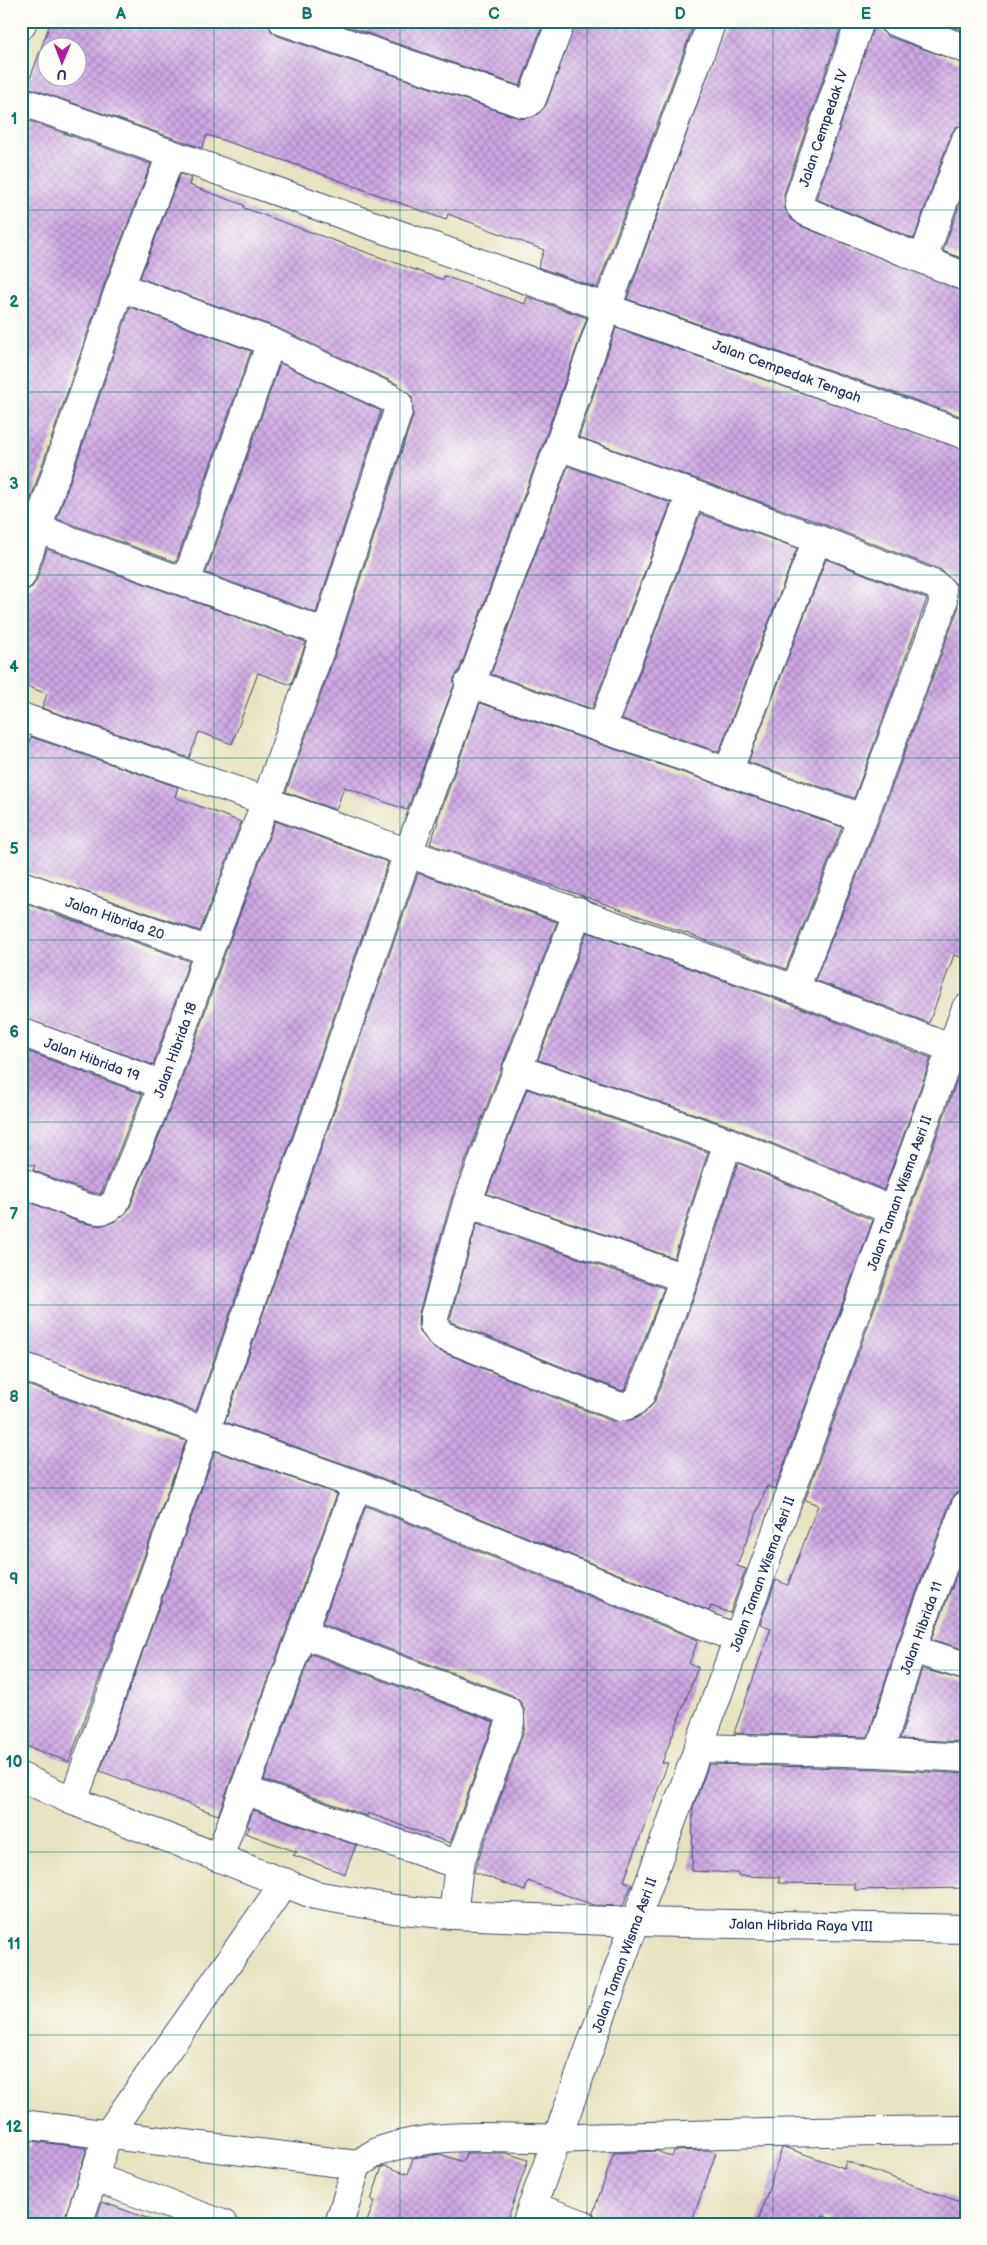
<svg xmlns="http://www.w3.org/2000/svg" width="987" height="2245" font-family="'Balsamiq Sans',sans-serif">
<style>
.building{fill:url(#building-cross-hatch);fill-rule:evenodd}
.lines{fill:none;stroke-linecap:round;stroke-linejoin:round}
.minor-casing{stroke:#3a4a6d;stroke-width:30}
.minor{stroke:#fff;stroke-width:28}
.grid{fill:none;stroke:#0f766e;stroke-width:1;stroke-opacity:0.55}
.labels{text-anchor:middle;stroke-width:4.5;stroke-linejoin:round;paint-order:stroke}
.street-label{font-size:14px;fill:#1b2f5e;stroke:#fdfcf7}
.neatline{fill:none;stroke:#0f766e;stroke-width:2}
.grid-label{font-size:16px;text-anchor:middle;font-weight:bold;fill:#0f766e}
</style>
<defs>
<pattern id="building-cross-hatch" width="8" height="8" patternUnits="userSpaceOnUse" patternTransform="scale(1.25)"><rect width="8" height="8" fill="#cea8e2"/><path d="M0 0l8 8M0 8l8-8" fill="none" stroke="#a689ba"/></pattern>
</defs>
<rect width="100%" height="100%" fill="#fdfcf7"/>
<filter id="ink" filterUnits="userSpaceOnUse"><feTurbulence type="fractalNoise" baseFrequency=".02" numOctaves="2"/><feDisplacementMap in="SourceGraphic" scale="10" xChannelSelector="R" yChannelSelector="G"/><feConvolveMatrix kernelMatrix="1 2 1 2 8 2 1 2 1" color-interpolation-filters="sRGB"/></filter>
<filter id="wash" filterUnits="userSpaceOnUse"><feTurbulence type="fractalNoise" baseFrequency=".0096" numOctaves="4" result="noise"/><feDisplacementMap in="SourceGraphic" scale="20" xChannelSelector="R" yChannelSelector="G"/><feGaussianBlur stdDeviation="1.12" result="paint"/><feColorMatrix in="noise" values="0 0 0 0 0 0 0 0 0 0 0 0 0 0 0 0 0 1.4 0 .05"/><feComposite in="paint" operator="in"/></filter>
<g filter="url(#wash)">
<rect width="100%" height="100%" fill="#e7e2c0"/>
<g id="blocks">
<g class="building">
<path d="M51 21H268L271 31 278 36 522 119 538 114 546 105 576 21H695L597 288 538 267 544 250 448 214 446 220 300 166 207 135 202 148 27 87ZM48 48H78V78H48Z"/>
<path d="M332 21H544L520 86Z"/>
<path d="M727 21H843L784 194 785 208 790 218 801 226 966 292V418L627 299Z"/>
<path d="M875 21H878L881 30 887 36 966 64V124L956 127 951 134 914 239 816 199Z"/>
<path d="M937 21H966V32Z"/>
<path d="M21 118 151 164 105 282 21 527Z"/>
<path d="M180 174 191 178 189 185 244 205V208L443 280 444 276 525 304 527 297 587 318 544 441 459 671 454 678V685L407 810 344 787 336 810 286 792 341 638 413 416 412 397 397 384 278 328 140 278Z"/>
<path d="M966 186V260L943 251Z"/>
<path d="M130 307 251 351 176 562 57 519Z"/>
<path d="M616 328 966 450V959L954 955 929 1023 815 980 878 824 958 609 956 584 941 570 823 524 579 437Z"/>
<path d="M280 363 381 411 316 613 206 573Z"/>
<path d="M568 466 671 503 592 709 491 674Z"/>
<path d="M700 514 797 548 719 752 622 719Z"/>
<path d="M47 549 306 642 291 685 258 673 232 744 199 732 189 758 42 708 47 694 21 684V591L31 588 36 582Z"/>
<path d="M826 559 927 599 854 798 748 762Z"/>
<path d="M480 703 842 827 786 969 583 896 430 844 438 822 437 821Z"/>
<path d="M31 737 178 787 175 797 241 822 200 931 21 870V742L28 745Z"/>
<path d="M275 821 388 862 196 1411 21 1351V1201L22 1199 79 1222 100 1226 116 1221 129 1209 178 1090 224 956Z"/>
<path d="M418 873 557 922 452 1197 419 1313 418 1325 421 1333 435 1349 614 1422 631 1421 645 1413 655 1401 699 1283 738 1163 873 1220 775 1489 767 1486 737 1566 746 1569 730 1613 711 1606 709 1611 362 1470 225 1422Z"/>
<path d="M21 902 189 961 153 1065 21 1017Z"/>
<path d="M587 932 790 1004 931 1058 884 1190 733 1127 538 1060Z"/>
<path d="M21 1049 142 1094 101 1194 89 1192 56 1180 33 1170 35 1166 21 1161Z"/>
<path d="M961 1069H966V1490L956 1493 951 1500 897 1644 868 1737 734 1733 771 1628 760 1624 776 1580 788 1585 818 1505 805 1500Z"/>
<path d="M527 1089 708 1152 674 1258 487 1194Z"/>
<path d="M477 1223 664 1288 625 1389 622 1391 451 1322 450 1319Z"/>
<path d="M21 1383 186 1441 69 1762 21 1744Z"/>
<path d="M215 1451 337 1494 218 1815 100 1771Z"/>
<path d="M366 1506 698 1640 689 1664 698 1667 662 1763H668L624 1881 632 1884 623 1906 593 1905 528 1881 525 1891 474 1872 525 1728 524 1709 521 1702 512 1695 322 1624Z"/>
<path d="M966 1550V1650L932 1639Z"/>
<path d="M311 1654 494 1722 450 1843 368 1813 367 1816 264 1780Z"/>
<path d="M922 1669 966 1681V1742L900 1739Z"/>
<path d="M709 1764 878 1769 966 1774V1888L855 1890V1884L779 1883V1877L738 1876V1873L692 1871 693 1807Z"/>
<path d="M253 1810 356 1845 345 1874 293 1855 297 1852 245 1833 250 1827 247 1826Z"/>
<path d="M32 2141 87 2148 63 2224H21V2145L30 2148Z"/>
<path d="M782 2148H787L844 2168 846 2161 966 2204V2224H845L823 2216 821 2224H757Z"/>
<path d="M709 2150 716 2153 691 2224H597L593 2213 614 2153 657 2151 672 2157 674 2151Z"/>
<path d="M466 2153H506L528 2160 506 2224H366L375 2201 371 2200 382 2167 385 2166 408 2174 413 2158 440 2154 463 2162Z"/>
<path d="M102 2202 152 2220 151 2224H95Z"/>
</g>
</g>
</g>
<g filter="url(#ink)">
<use href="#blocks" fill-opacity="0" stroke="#3a4a6d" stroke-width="1"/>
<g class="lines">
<defs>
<g id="minor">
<path d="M283 21 522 103H528L532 99 561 21"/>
<path d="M860 21 799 199 800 206 807 212 966 277"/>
<path d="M893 21 966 49"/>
<path d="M21 26 23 21"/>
<path d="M21 101 966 435"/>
<path d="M923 259 966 139"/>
<path d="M559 446 817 539 935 585 942 591 943 604 863 818 795 989"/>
<path d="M38 529 326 633"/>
<path d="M21 576 120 287 171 155"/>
<path d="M186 582 271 342"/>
<path d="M469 683 863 818"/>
<path d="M21 717 266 801 408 853 795 989 966 1054"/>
<path d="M602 727 691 494"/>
<path d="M728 772 817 539"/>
<path d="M21 885 209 951"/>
<path d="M578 911 467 1203 434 1317V1325L441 1335 620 1407C629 1406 634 1403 640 1396L684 1278 728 1142"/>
<path d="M21 1032 163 1085"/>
<path d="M517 1069 728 1142 893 1211"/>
<path d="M21 1182C39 1189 85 1211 101 1210 106 1210 111 1206 115 1203L163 1085 209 951 266 801 326 633 398 411V404L390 398 271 342 120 287"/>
<path d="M467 1203 684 1278"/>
<path d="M21 1366 357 1485 738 1639"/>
<path d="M912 1649 966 1666"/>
<path d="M699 1748 879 1753 966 1758"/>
<path d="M879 1753 912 1649 966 1505"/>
<path d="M21 1777 73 1801 315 1895 394 1909 453 1915 636 1922 966 1929"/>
<path d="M244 1790 459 1865 510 1723V1716L507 1710 303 1634"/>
<path d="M73 1801 205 1433 408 853 559 446 601 324 712 21"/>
<path d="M219 1857 357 1485"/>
<path d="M453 1915 459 1865"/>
<path d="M21 2124 357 2165C365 2160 373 2153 382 2150 447 2128 515 2141 581 2138 709 2134 837 2131 966 2130"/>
<path d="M93 2177 223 2224"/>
<path d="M532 2206 582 2224"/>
<path d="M78 2224 108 2134 285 1882"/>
<path d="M339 2224 357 2165"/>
<path d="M526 2224 966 1008"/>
</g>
</defs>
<use href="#minor" class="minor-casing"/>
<use href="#minor" class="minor"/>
</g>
</g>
<path class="grid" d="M214 21V2224M400 21V2224M587 21V2224M773 21V2224M21 210H966M21 392H966M21 575H966M21 758H966M21 940H966M21 1122H966M21 1305H966M21 1488H966M21 1670H966M21 1852H966M21 2035H966"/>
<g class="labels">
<g class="street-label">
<text transform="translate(823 128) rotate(-71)" y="5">Jalan Cempedak IV</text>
<text transform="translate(787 371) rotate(20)" y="5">Jalan Cempedak Tengah</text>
<text transform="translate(115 918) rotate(19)" y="5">Jalan Hibrida 20</text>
<text transform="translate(175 1050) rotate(-70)" y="5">Jalan Hibrida 18</text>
<text transform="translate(92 1059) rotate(20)" y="5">Jalan Hibrida 19</text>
<text transform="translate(899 1193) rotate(-70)" y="5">Jalan Taman Wisma Asri II</text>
<text transform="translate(762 1574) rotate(-70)" y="5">Jalan Taman Wisma Asri II</text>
<text transform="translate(921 1628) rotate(-70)" y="5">Jalan Hibrida 11</text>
<text transform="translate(801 1925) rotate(1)" y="5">Jalan Hibrida Raya VIII</text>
<text transform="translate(624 1955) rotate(-70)" y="5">Jalan Taman Wisma Asri II</text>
</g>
</g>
<rect width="987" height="2245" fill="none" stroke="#fdfcf7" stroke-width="55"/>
<g transform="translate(62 62) rotate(181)"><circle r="24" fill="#fdfcf7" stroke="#a3aaba"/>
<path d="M0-4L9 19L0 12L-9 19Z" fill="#b5179e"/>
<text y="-8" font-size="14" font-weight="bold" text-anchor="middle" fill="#1b2f5e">U</text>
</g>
<rect x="28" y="28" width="932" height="2190" class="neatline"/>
<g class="grid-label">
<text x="121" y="19">A</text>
<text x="307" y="19">B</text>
<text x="494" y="19">C</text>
<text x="680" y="19">D</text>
<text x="866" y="19">E</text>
<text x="14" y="124">1</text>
<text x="14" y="307">2</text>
<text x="14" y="489">3</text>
<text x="14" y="672">4</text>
<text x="14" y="854">5</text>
<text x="14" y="1037">6</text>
<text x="14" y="1219">7</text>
<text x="14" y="1402">8</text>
<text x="14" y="1584">9</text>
<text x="14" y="1767">10</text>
<text x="14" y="1949">11</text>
<text x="14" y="2132">12</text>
</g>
</svg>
